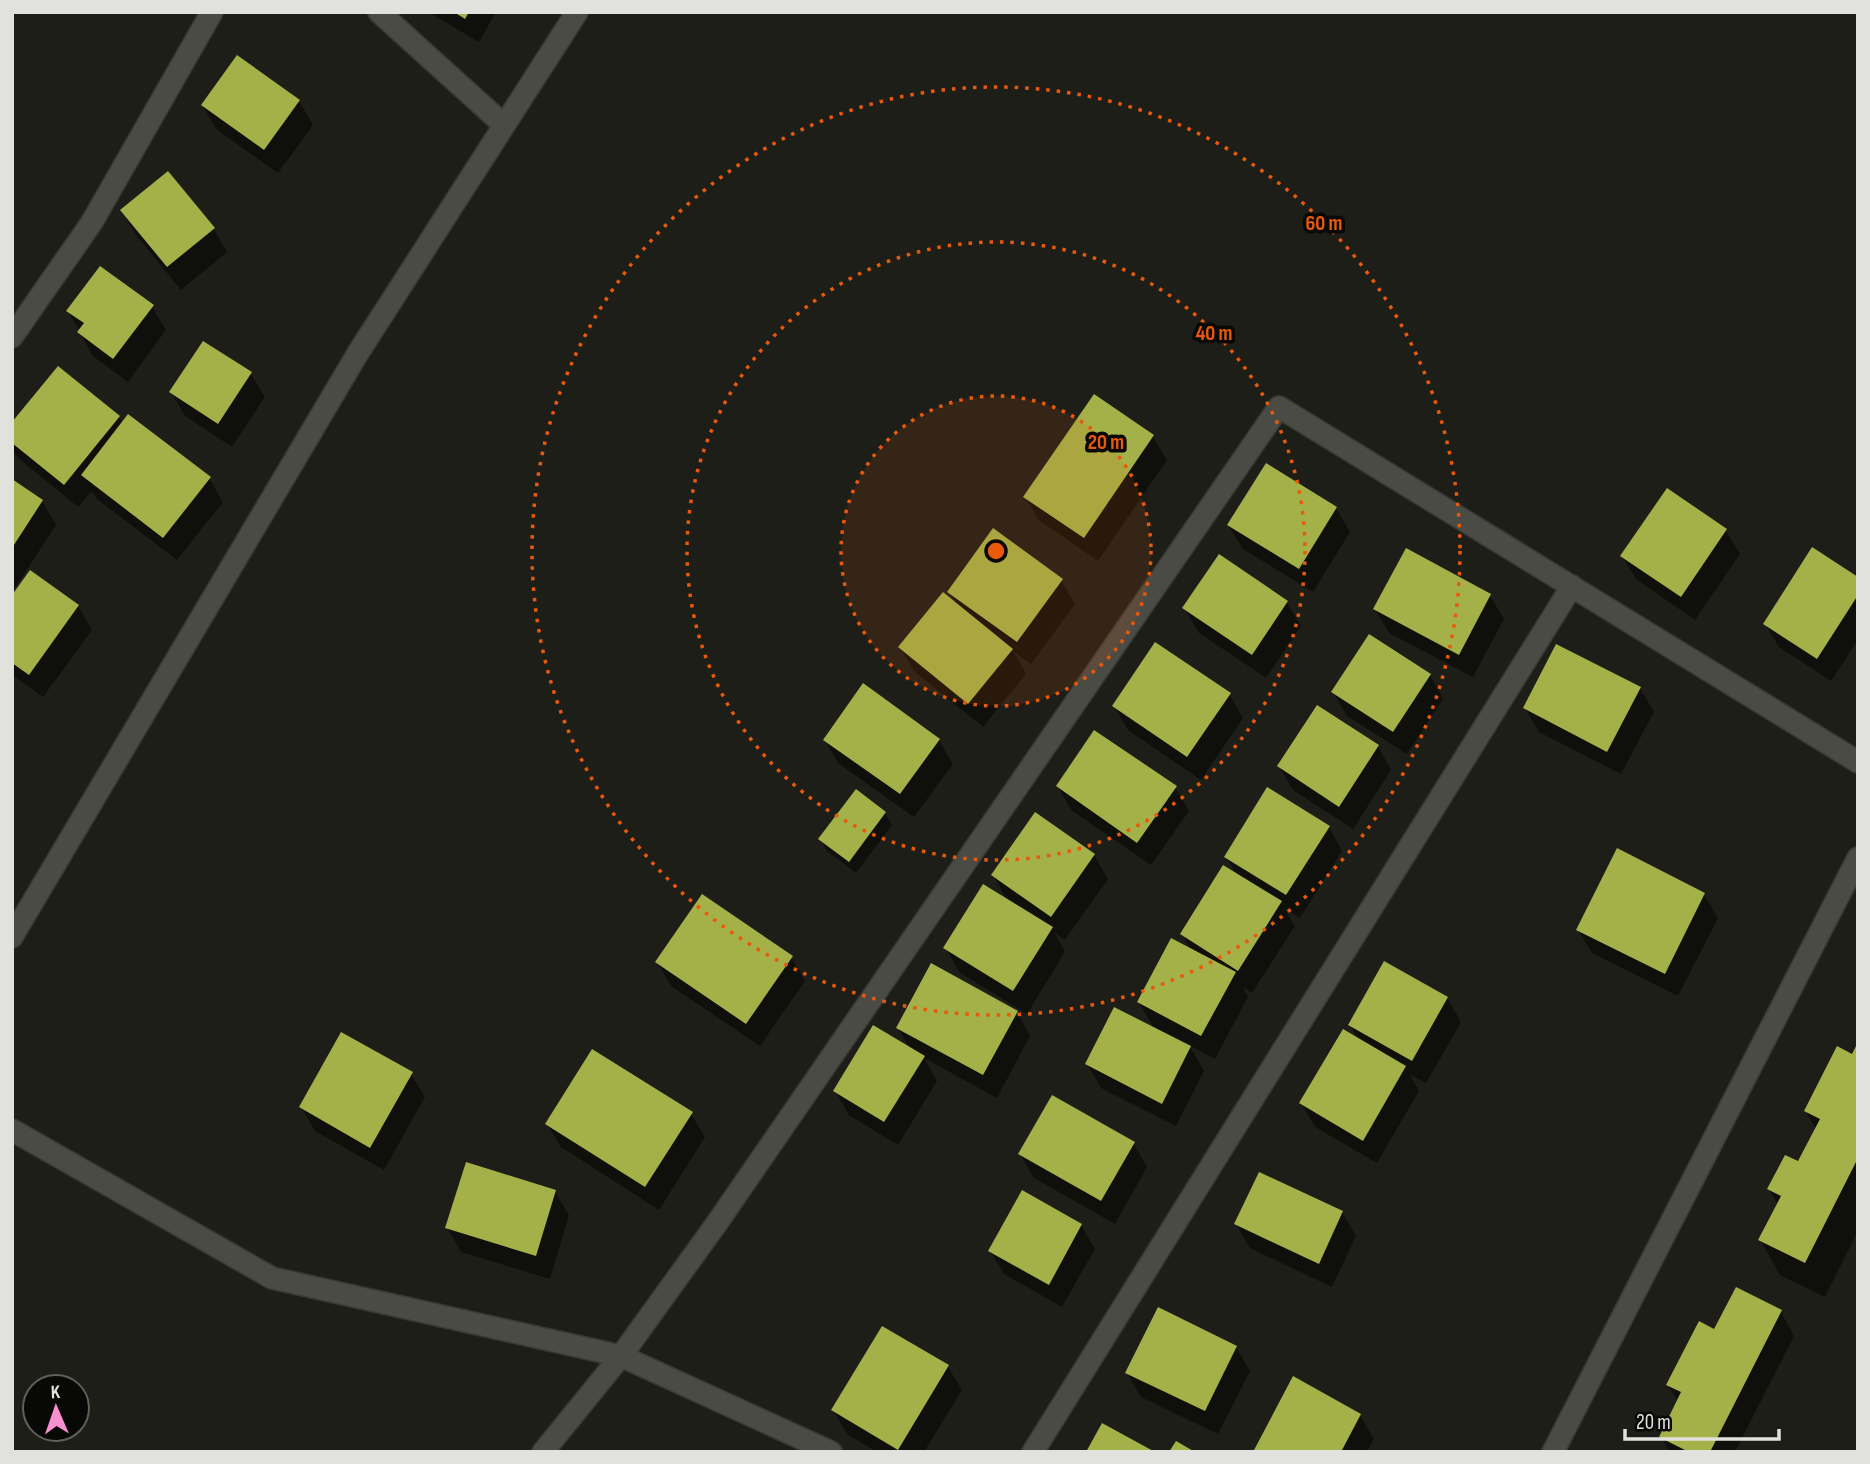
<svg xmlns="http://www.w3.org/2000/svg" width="1870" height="1464" font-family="'Sofia Sans Condensed',sans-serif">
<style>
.shadow{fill:#0007}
.building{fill:#a4b149}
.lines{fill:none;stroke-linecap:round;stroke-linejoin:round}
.minor-casing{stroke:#383834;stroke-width:24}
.minor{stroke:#4a4b44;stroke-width:21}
.ring{fill:none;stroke:#e8590c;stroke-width:3.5;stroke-dasharray:3.5 7}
.centre{fill:#e8590c;stroke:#080806;stroke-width:3.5}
.ring-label{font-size:21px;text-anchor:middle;font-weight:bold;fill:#e8590c;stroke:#080806;stroke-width:7;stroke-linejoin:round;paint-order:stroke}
</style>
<rect width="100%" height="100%" fill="#1d1e18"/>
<g class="shadow">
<path d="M428 12H496L479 42Z"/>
<path d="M237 58 299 101 313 125 278 173 216 129 203 106Z"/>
<path d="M122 211 214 229 227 252 181 290 136 235Z"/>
<path d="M152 307 166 330 128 382 93 356 68 311Z"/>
<path d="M251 374 265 397 232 447 185 416 171 392Z"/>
<path d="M1094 396 1153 437 1167 460 1098 561 1039 520 1025 497Z"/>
<path d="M119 417 123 424 209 478 223 502 177 560 97 499 92 491 78 507 18 458 12 449V424Z"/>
<path d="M12 481 42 501 56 525 13 591Z"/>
<path d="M1667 490 1726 531 1740 554 1695 620 1636 579 1622 556Z"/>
<path d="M1336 508 1350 532 1313 592 1243 549 1229 526Z"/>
<path d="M1407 551 1490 596 1504 619 1473 677 1389 633 1375 609Z"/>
<path d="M1858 579V640L1831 681 1779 647 1765 624Z"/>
<path d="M1061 580 1075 604 1031 664 1013 651 1026 674 983 727 914 671 900 647 957 605 949 592Z"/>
<path d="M12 598 78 606 92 630 43 697 12 675Z"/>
<path d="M1287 603 1301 626 1266 678 1198 632 1184 608Z"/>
<path d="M1430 675 1443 699 1407 754 1347 716 1333 692Z"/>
<path d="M1640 688 1654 712 1621 774 1539 732 1525 708Z"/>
<path d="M1229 694 1243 718 1201 780 1128 730 1114 706Z"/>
<path d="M825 740H939L953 764 914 817 838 763Z"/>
<path d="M1378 746 1391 770 1353 829 1293 790 1279 766Z"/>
<path d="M1058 787H1175L1189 811 1151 865 1071 810Z"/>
<path d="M885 813 892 825 856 873 827 851 820 839Z"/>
<path d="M1329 827 1342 851 1300 918 1284 908 1295 926 1252 993 1243 987 1248 997 1215 1059 1189 1045 1204 1071 1176 1126 1101 1088 1087 1064 1154 1029 1139 1002 1191 950 1182 934 1237 875 1226 857Z"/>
<path d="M1617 851 1704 895 1718 918 1678 996 1592 953 1578 930Z"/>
<path d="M1094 855 1108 879 1065 940 1054 932 1065 952 1027 1014 959 972 946 948 1008 902 993 875Z"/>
<path d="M791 957 805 981 760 1046 671 986 657 962Z"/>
<path d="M1447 998 1461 1022 1426 1083 1409 1074 1419 1091 1377 1163 1315 1127 1301 1103 1358 1040 1350 1025Z"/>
<path d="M1017 1012 1030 1036 997 1098 924 1058 937 1081 898 1145 849 1115 835 1091 910 1049 898 1028Z"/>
<path d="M1858 1046V1231L1825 1297 1780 1275 1760 1240 1778 1205 1769 1189 1799 1164 1816 1130 1806 1111 1853 1056Z"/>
<path d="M411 1074 425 1097 384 1170 315 1131 301 1107Z"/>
<path d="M691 1114 705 1137 659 1210 561 1147 547 1124Z"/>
<path d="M1133 1143 1147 1167 1115 1224 1034 1178 1020 1154Z"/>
<path d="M555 1192 569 1215 550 1279 461 1252 447 1228Z"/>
<path d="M1342 1212 1356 1236 1332 1287 1250 1248 1236 1224Z"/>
<path d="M1081 1225 1095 1249 1062 1307 1004 1274 990 1251Z"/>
<path d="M1781 1312 1794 1336 1735 1452H1670L1661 1437 1678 1402 1668 1385 1715 1332Z"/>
<path d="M1236 1347 1250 1371 1218 1434 1141 1397 1127 1373Z"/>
<path d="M948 1367 962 1390 924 1452H877L847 1434 833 1410Z"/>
<path d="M1360 1415 1374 1439 1367 1452H1255Z"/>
</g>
<g class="building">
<path d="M454 12H469L465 19Z"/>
<path d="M237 55 300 100 264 150 201 105Z"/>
<path d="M168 171 215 228 167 267 120 210Z"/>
<path d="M100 266 154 305 113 359 77 332 84 323 66 311Z"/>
<path d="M203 341 252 372 218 424 169 392Z"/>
<path d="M58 366 120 416 64 485 12 443V422Z"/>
<path d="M1094 394 1154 435 1084 538 1023 497Z"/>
<path d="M128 414 211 477 163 538 81 475Z"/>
<path d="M1266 463 1337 507 1299 569 1227 525Z"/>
<path d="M12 479 43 500 12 548Z"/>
<path d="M1667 488 1727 529 1681 597 1620 556Z"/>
<path d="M993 528 1063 579 1017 642 947 592Z"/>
<path d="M1812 547 1858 577V595L1817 659 1763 624Z"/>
<path d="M1406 548 1491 594 1459 655 1373 609Z"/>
<path d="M1219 554 1288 601 1252 655 1182 608Z"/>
<path d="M30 570 79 605 29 675 12 663V595Z"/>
<path d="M943 592 1013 649 968 704 898 647Z"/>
<path d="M1369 634 1431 674 1393 732 1331 692Z"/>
<path d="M1155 642 1231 693 1187 757 1112 706Z"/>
<path d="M1556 644 1641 687 1607 752 1523 708Z"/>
<path d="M863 683 940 739 900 794 823 740Z"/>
<path d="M1317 705 1379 745 1339 807 1277 766Z"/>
<path d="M1094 730 1177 786 1137 843 1056 786Z"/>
<path d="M1267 787 1330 826 1286 895 1224 857Z"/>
<path d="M856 789 886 812 849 862 818 839Z"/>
<path d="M1035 812 1095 854 1051 917 991 875Z"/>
<path d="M1617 848 1705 893 1665 974 1576 930Z"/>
<path d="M1223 865 1282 901 1238 971 1180 934Z"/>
<path d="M983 884 1053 927 1013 991 943 948Z"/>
<path d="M702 894 793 956 746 1024 655 962Z"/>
<path d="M1171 938 1236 972 1201 1036 1137 1002Z"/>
<path d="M1384 961 1448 997 1412 1061 1348 1025Z"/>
<path d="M931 963 1018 1011 983 1075 896 1028Z"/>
<path d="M1114 1007 1191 1046 1162 1104 1085 1064Z"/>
<path d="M873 1025 925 1056 884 1122 833 1091Z"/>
<path d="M1343 1029 1406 1066 1363 1141 1299 1103Z"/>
<path d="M341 1032 413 1072 370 1148 299 1107Z"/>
<path d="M1858 1042V1158L1805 1263 1758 1240 1781 1196 1767 1189 1785 1155 1798 1161 1820 1119 1804 1111 1837 1046 1852 1054Z"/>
<path d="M592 1049 693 1112 645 1187 545 1124Z"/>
<path d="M1052 1095 1135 1142 1101 1201 1018 1154Z"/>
<path d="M466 1162 556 1190 536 1256 445 1228Z"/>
<path d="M1259 1172 1343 1211 1319 1264 1234 1224Z"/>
<path d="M1022 1190 1082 1224 1049 1285 988 1251Z"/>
<path d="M1736 1287 1782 1310 1710 1452H1689L1659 1437 1681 1392 1666 1385 1699 1321 1714 1329Z"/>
<path d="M1158 1307 1237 1346 1205 1411 1125 1373Z"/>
<path d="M882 1326 949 1365 898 1450 831 1410Z"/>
<path d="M1293 1376 1361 1414 1341 1452H1253Z"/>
<path d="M1102 1423 1155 1452H1086Z"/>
<path d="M1176 1441 1195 1452H1169Z"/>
</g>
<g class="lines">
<defs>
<g id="minor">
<path d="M379 12 504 125"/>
<path d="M12 337 92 222 212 12"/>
<path d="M12 937 358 353 577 12"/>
<path d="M12 1130 272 1278 621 1356 831 1452"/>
<path d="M543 1452 621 1356 717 1223 1279 407 1858 762"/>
<path d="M1033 1452 1572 586"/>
<path d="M1553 1452 1858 858"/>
</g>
</defs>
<use href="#minor" class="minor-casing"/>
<use href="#minor" class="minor"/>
</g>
<circle cx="996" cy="551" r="155" fill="#e8590c" fill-opacity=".12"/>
<g class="ring">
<circle cx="996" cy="551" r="155"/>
<circle cx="996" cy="551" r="309"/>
<circle cx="996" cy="551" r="464"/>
</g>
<circle cx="996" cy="551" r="10" class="centre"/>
<g class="ring-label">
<text x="1324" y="230">60 m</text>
<text x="1214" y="340">40 m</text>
<text x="1106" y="449">20 m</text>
</g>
<rect width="1870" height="1464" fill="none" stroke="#e1e2de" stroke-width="28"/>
<g transform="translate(56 1408) rotate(358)"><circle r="33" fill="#080806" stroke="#5f5f5c" stroke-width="2"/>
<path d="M0-5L12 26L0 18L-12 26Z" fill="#f790ce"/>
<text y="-10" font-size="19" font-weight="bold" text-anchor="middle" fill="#e1e2de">K</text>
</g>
<path d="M1625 1429v10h154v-10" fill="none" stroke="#e1e2de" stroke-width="3.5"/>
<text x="1636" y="1429" font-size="21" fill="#e1e2de" stroke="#080806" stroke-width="5" paint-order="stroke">20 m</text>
</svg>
